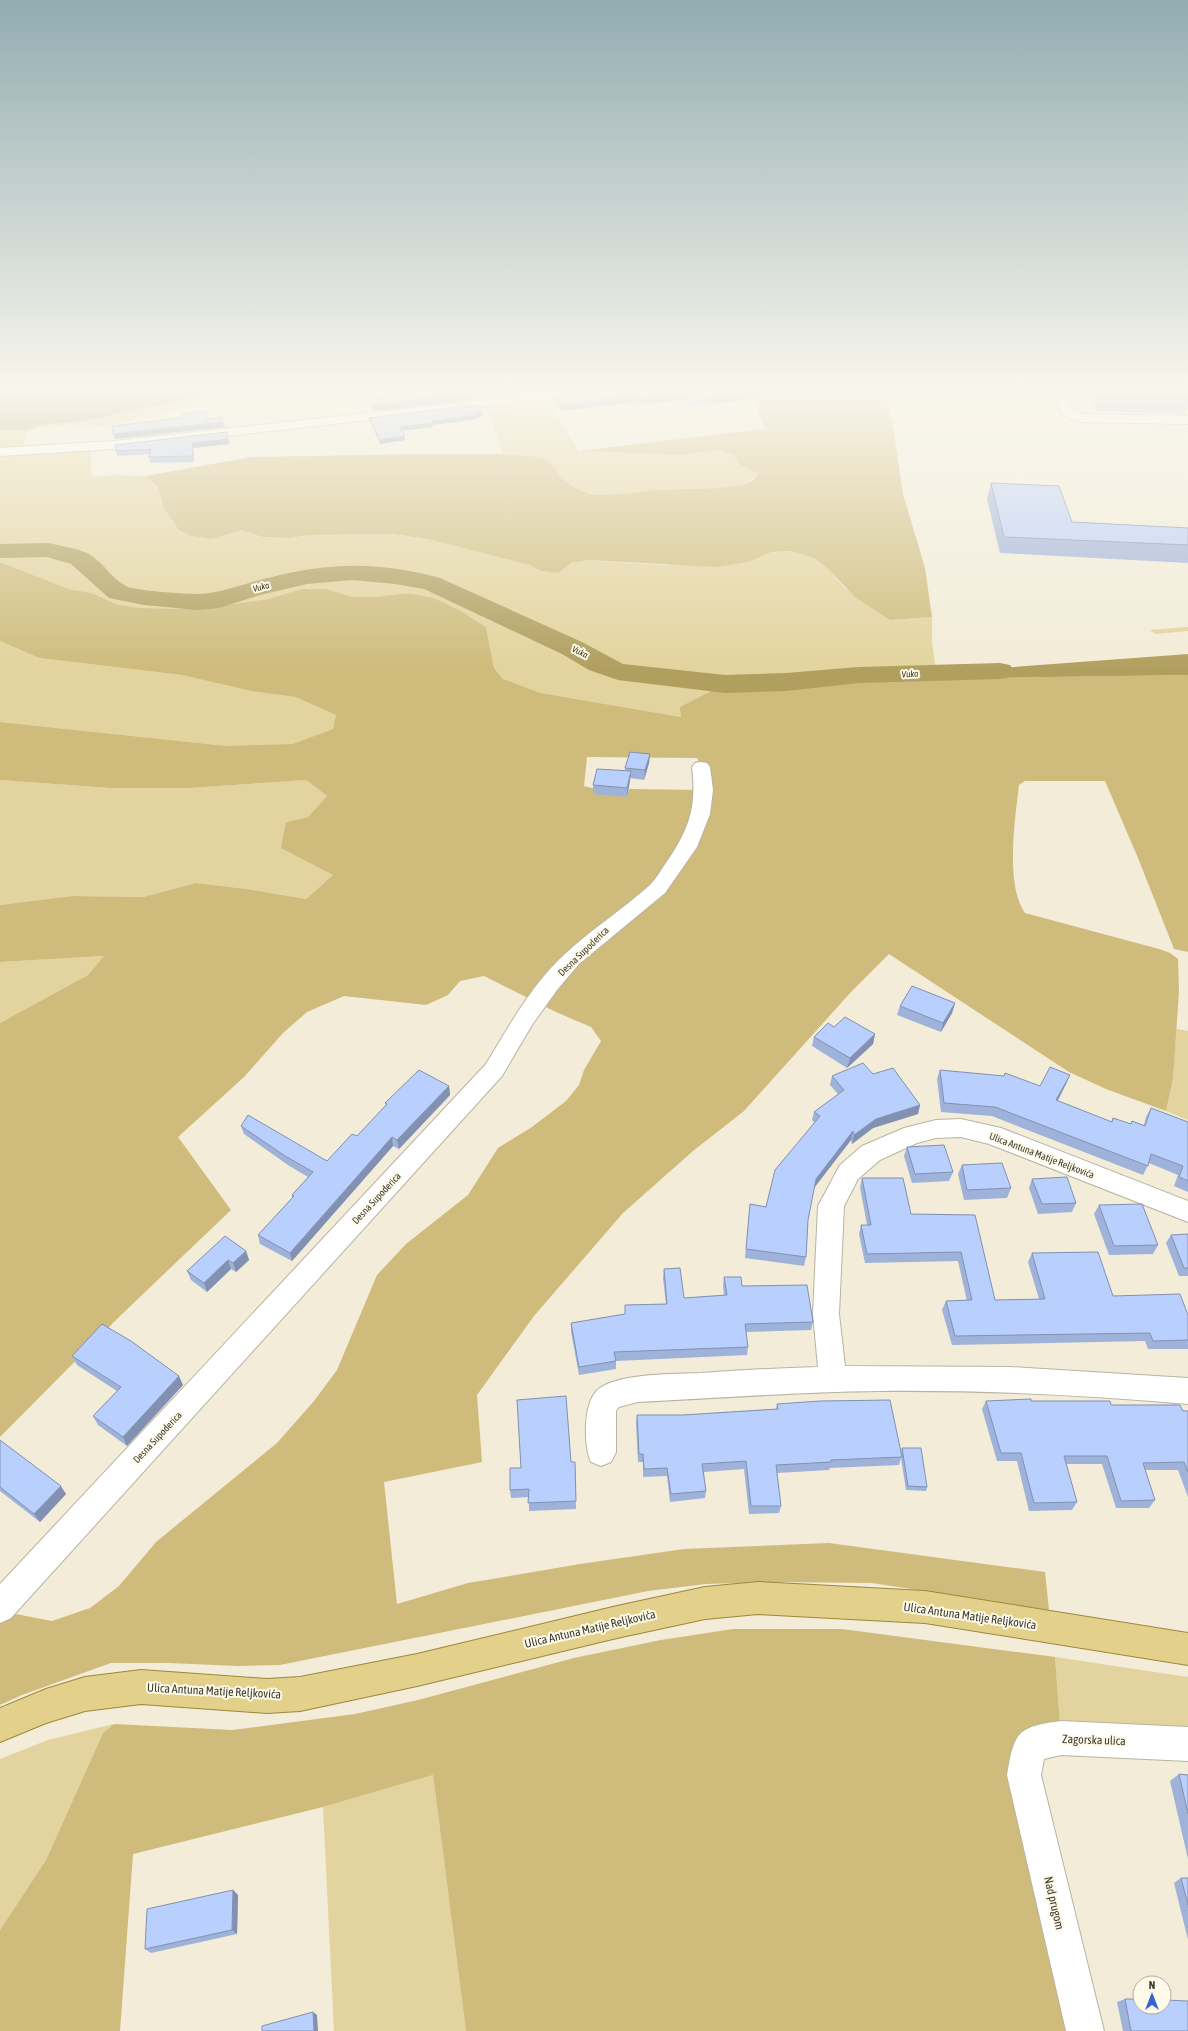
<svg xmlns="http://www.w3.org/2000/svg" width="1188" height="2031" font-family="'Asap Condensed',sans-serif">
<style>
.green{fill:#e3d39e}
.forest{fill:#cfbc7c;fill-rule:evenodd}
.water{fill:#b19f5f}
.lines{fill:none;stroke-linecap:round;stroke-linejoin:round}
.river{fill:#b19f5f;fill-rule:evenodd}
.minor-casing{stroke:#b9b3a0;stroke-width:2}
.major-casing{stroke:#9d873a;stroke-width:2}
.minor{fill:#fff;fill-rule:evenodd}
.major{fill:#e3d08b;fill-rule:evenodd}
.wall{fill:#9fb2da}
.shaded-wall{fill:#8291b1}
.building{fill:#b9cffd;stroke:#8291b1}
.labels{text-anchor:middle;stroke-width:4;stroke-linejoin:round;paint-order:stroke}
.far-water-label{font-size:9px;font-style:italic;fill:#3b3316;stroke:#fefae9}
.street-label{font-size:10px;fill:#3e3c33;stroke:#fefae9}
.near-street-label{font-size:12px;fill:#3e3c33;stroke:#fefae9}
</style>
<rect width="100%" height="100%" fill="#f2ecd8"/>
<g class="green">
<path d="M298 386H351L217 400 106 426 67 425 28 430 22 451 90 447 92 477 115 475 146 476 158 487 161 499 191 536 211 539 242 530 262 537 290 538 310 535 392 534 428 539 531 565 541 571 559 573 571 563 589 560 665 565 760 557 772 552 791 551 814 558 827 568 845 588 890 620 932 617V642L936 672 859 675 786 682 681 717 541 693 503 679 494 668 486 627 461 611 435 598 409 593 374 597H353L327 589H301L268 599 198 609 140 608 116 604 92 593 69 589 0 562V430H28L41 425 84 421 219 393Z"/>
<path d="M550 405 579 451 680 455 720 450 734 456 740 465 758 474 745 484 719 488 653 490 624 494 594 495 579 490 561 478 554 466 541 457 503 454 489 411Z"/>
<path d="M1188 627V631L1156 634 1149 630Z"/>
<path d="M0 641 39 658 182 675 251 691 295 697 336 715 333 729 293 745 227 746 0 722Z"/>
<path d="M0 780 110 788H189L306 780 327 796 308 817 286 822 318 866 333 875 306 899 247 889 196 883 143 897 72 896 0 905Z"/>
<path d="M104 956 88 975 0 1023V962Z"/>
<path d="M1176 1029 1188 1031V1120L1166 1111 1173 1079Z"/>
<path d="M1055 1657 1188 1677V1744L1061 1738Z"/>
<path d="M114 1724 103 1733 46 1860 0 1930V1759L48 1740Z"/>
<path d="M433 1775 466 2031H334L323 1807Z"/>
</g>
<g class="forest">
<path d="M754 386H888L887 403 893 426 903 494 925 568 932 617 890 620 856 598 827 568 814 558 791 551 772 552 748 562 715 567 589 560 571 563 559 573 541 571 530 565 428 539 392 534 310 535 290 538 262 537 242 530 211 539 191 536 179 530 164 508 158 487 146 476 251 457 414 454H503L541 457 554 466 561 478 579 490 594 495 624 494 653 490 719 488 745 484 753 480 758 474 740 465 734 456 720 450 680 455 579 451 765 429 758 410Z"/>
<path d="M0 562 69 589 92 593 116 604 140 608 198 609 268 599 301 589H327L353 597H374L409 593 435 598 461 611 486 627 494 668 503 679 541 693 681 717 680 707 725 684 786 682 859 675 936 672 990 678 1188 675V952L1174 949 1138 858 1105 781H1025L1019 785C1015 819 1005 885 1025 913L1159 949 1170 953 1178 959 1179 991 1173 1079 1166 1111 1106 1089 1069 1072 889 954 851 992 744 1111 693 1151 623 1213 534 1316 477 1395 482 1462 384 1482 397 1604 468 1583 580 1564 684 1549 829 1543 1045 1572 1049 1610 872 1583 772 1582 706 1584 648 1591 280 1665 238 1666 169 1663H111L22 1695 0 1705V1611L52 1621 90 1608 119 1586 156 1542 277 1443 314 1401 337 1370 377 1275 406 1244 468 1195 498 1148 532 1127 566 1101 579 1085 584 1070 601 1041 591 1027 556 1012 484 976 460 981 448 995 426 1005 344 996 307 1012 283 1033 244 1077 178 1137 231 1210 119 1317 0 1437V1023L88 975 104 956 0 962V905L72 896 143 897 196 883 247 889 306 899 333 875 281 848 286 822 308 817 327 796 306 780 189 788H110L0 780V722L227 746 293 744 333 729 336 715 295 697 251 691 182 675 39 658 0 641ZM587 757 697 758 701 767 703 790 629 789 627 797 584 786Z"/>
<path d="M733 1629H842L1055 1657 1061 1738 1028 1749 1085 2031H466L433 1775 323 1807 133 1854 120 2031H0V1930L46 1860 103 1733 114 1724 232 1730 355 1714 418 1700 574 1658 661 1640Z"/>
</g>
<g class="water">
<path d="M0 386H298L219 393 84 421 41 425 28 430H0Z"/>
<path d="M1188 654V675L990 678 947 672Z"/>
</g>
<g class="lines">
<path class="river" d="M48 543C60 546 78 548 89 554 103 562 112 579 126 586 135 591 186 594 198 594 223 593 248 582 272 577 334 562 378 562 440 578L582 642 623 664 725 675 786 673 859 667 1000 663 1010 665 1014 671 1010 677 1000 679 859 683 786 691 725 693 618 680 589 670 562 654 424 589 395 584 352 580 307 584 260 595 219 608 197 610 144 605 109 598 71 564 47 557 0 558V544Z"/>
<defs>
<g id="minor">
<path d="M612 386H648L642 389 113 449 0 456V448L113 441Z"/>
<path d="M1061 396 1065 398 1072 410 1083 414 1188 416V424L1081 422 1063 415 1055 400Z"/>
<path d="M701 762 707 763 710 767 713 790 710 814 697 847 665 893 579 964 557 990 532 1025 502 1076 11 1618 0 1623V1584L486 1064C509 1026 532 984 565 954 592 929 623 909 650 885 656 879 661 870 666 863 689 830 697 807 692 767L695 763Z"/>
<path d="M961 1119 1001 1128 1188 1201V1222L989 1144 961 1137 936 1138 917 1143 880 1160 858 1179 844 1206 839 1314 845 1366 1011 1367 1188 1378V1404C1085 1395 983 1390 880 1391 799 1392 719 1398 638 1402L619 1407 616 1411V1452L611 1462 601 1466 591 1462C583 1445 583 1399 600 1388 622 1373 676 1374 702 1373 741 1370 779 1368 818 1367L813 1314 818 1206 840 1165 862 1146 904 1128 936 1120Z"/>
<path d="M1061 1721 1188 1727V1761L1061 1755 1044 1759 1041 1775 1104 2031H1066L1007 1775C1014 1732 1017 1727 1061 1721Z"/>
</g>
<path id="major" d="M758 1582 925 1591 1188 1633V1665L925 1623 758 1614 705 1619 617 1638 417 1686 300 1711 267 1713 141 1704 85 1711 46 1723 0 1742V1708L46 1689 85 1677 141 1670 267 1679 300 1677 417 1654 617 1606 705 1587Z"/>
</defs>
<use href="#minor" class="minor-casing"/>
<use href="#major" class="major-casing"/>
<use href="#minor" class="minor"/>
<use href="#major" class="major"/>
</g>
<g class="wall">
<path d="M543 386H599L547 392Z"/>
<path d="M1086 386H1188V406L1185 414 1097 411 1085 388Z"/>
<path d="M462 389 472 394V400L374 411 371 406V400L383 399 381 390Z"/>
<path d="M758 392 757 398 709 404V406L690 407 683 400 639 405 636 402 561 411 553 401V395Z"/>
<path d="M483 416 477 417V419L433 425V427L402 430 405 440 380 444 370 422 369 418Z"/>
<path d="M228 439 229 444 193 448 194 462 150 463 149 457 150 454 117 456 116 451Z"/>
<path d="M991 483 1072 522 1188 528V563L1000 553 987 499Z"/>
<path d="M650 754 649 763 644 780 630 778 627 797 593 794V785L625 771V768Z"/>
<path d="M955 1003 952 1013 941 1032 897 1015 900 1006Z"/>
<path d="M834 1027 875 1034 873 1044 847 1068 812 1046 814 1037Z"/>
<path d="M940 1070 1040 1086 1070 1075 1066 1084 1057 1101 1111 1122 1113 1118 1130 1124 1132 1121 1144 1125 1146 1117 1151 1108 1188 1122V1192L1174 1186 1178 1175 1149 1163 1143 1175 992 1116 941 1112 937 1079Z"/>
<path d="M873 1074 920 1105 918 1114 873 1128 852 1144 851 1140 814 1188 808 1220 806 1257 804 1266 745 1258 750 1204 766 1207 815 1123 812 1120 814 1112 838 1094 830 1085 832 1076Z"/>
<path d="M449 1086 450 1095 399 1149 393 1146 292 1261 260 1244 258 1235 292 1198V1195L308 1177 288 1165 244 1134 241 1126 327 1161 357 1136 386 1106 385 1103Z"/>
<path d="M907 1147 953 1172 949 1181 912 1183 904 1156Z"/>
<path d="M962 1165 1011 1188 1007 1198 964 1200 958 1174Z"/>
<path d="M862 1178 911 1214 975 1215 995 1300 1039 1299 1028 1262 1032 1253 1113 1296 1188 1315V1349H1148L1145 1341 952 1345 942 1310 946 1301H967L958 1261 865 1263 859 1234 861 1225H867L860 1187Z"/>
<path d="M1032 1179 1076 1203 1072 1212 1038 1214 1029 1188Z"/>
<path d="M1099 1205 1158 1245 1153 1254 1109 1255 1094 1214Z"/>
<path d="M1188 1234V1276H1179L1166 1243 1171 1235Z"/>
<path d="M246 1251 249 1260 236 1272 231 1269 207 1292 191 1280 187 1271Z"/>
<path d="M664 1269 684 1298 724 1295 723 1286 724 1277 813 1322 811 1330 746 1332 748 1347 747 1355 616 1361V1369L579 1375 571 1332V1323L625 1314V1305L666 1304 663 1278Z"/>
<path d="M72 1356 183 1385 127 1446 98 1425 93 1416 117 1391 77 1365Z"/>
<path d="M986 1401H1031L1111 1405 1188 1411V1497L1178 1470H1145L1155 1500 1149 1508H1116L1102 1464H1066L1077 1502 1072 1510 1029 1511 1017 1461H997L982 1409Z"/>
<path d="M777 1404 901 1452 902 1448 927 1487 926 1491 906 1490 901 1458 899 1465 830 1468 829 1470 777 1473 781 1506 779 1513 749 1514 744 1469 704 1472 706 1491 705 1498 670 1502 667 1476 643 1477V1462H638L636 1423 637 1415H683L776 1409Z"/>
<path d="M0 1440 66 1494 40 1522 0 1491Z"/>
<path d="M571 1462H575L576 1509 529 1511V1497L511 1498 510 1490Z"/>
<path d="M1179 1774 1188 1775V1859L1170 1781Z"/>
<path d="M1181 1878H1188V1940L1174 1883Z"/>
<path d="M233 1890 238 1895 237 1934 151 1953 145 1949Z"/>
<path d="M1125 1999 1188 2031H1123L1117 2002Z"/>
</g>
<g class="shaded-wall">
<path d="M547 386H599L547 392Z"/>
<path d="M758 392 757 398 709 404V400L708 398Z"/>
<path d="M472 394V400L374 411 373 405Z"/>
<path d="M683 394V400L639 405V399Z"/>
<path d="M636 396V402L561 411V405Z"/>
<path d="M482 412 483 416 477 417V419L433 425V427L400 431V427Z"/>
<path d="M223 422 225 427 115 439 113 434Z"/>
<path d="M405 436V440L380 444V440Z"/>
<path d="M228 439 229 444 193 448 194 462 193 456 192 443Z"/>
<path d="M650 754 649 763 644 780 645 770Z"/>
<path d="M631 771 630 781 627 797V788Z"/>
<path d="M955 1003 952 1013 941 1032 943 1023Z"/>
<path d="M875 1034 873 1044 847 1068 850 1058Z"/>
<path d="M1070 1075 1066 1084 1053 1110 1056 1100Z"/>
<path d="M449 1086 450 1095 399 1149 397 1140Z"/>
<path d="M920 1105 918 1114 873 1128 852 1144 854 1135 876 1119Z"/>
<path d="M853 1131 851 1140 814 1188 816 1179Z"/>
<path d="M392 1137 393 1146 292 1261 290 1253Z"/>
<path d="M246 1251 249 1260 236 1272 233 1263Z"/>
<path d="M228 1260 231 1269 207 1292 204 1283Z"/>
<path d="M179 1376 183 1385 127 1446 123 1437Z"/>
<path d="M61 1486 66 1494 40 1522 34 1514Z"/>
<path d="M233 1890 238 1895 237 1934 232 1930Z"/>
<path d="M313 2012 317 2015 318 2031H314Z"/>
</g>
<g class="building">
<path d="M453 386H459L462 389H468L472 394 373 405 371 400 384 399 381 390 408 387H418L419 390Z"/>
<path d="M634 386H751L758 392 708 398 709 400 690 402 683 394 639 399 636 396 561 405 553 395Z"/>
<path d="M1101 386H1188V392L1103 389Z"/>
<path d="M478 405 482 412 475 413 477 415 432 421 433 423 400 427 405 436 380 440 369 418Z"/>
<path d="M205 411 208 419 222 417 223 422 113 434 112 426 183 418 182 414Z"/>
<path d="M227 432 228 439 192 443 193 456 149 457 151 449 116 451 115 445Z"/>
<path d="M991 483 1059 486 1072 522 1188 528V545L1004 537Z"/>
<path d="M630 752 650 754 645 770 625 768Z"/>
<path d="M597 769 631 771 627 788 593 785Z"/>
<path d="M912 986 955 1003 943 1023 900 1006Z"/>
<path d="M845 1017 875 1034 850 1058 814 1037 828 1023 834 1027Z"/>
<path d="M863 1063 873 1074 893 1068 920 1105 876 1119 854 1135 853 1131 816 1179 808 1220 806 1257 746 1249 750 1204 766 1207 775 1170 820 1116 814 1112 844 1090 832 1076Z"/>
<path d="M1050 1067 1070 1075 1056 1100 1112 1122 1113 1118 1131 1124 1132 1121 1145 1126 1151 1108 1188 1122V1181L1179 1177 1183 1166 1151 1154 1148 1166 995 1107 944 1103 940 1070 1004 1076 1005 1073 1040 1086Z"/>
<path d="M419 1070 449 1086 397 1140 392 1137 290 1253 258 1235 294 1196 292 1195 313 1172 285 1156 241 1126 248 1115 327 1161 352 1134 357 1136 387 1104 385 1103Z"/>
<path d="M944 1145 953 1172 915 1174 907 1147Z"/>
<path d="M1002 1163 1011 1188 967 1190 962 1165Z"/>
<path d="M1067 1177 1076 1203 1042 1204 1032 1179Z"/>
<path d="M862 1178H903L911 1214 975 1215 995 1300 1045 1299 1032 1253 1098 1252 1113 1296 1180 1294 1188 1315V1340L1153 1341 1150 1333 955 1336 946 1301 972 1300 961 1252 867 1254 861 1225H871Z"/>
<path d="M1142 1204 1158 1245 1114 1246 1099 1205Z"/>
<path d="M1188 1234V1268H1184L1171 1235Z"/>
<path d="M225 1236 246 1251 233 1263 228 1260 204 1283 187 1271Z"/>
<path d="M680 1268 684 1298 727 1295 724 1277H741L742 1286 807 1285 813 1322 745 1324 748 1347 614 1352 616 1361 579 1367 571 1323 625 1314V1305L667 1304 664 1269Z"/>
<path d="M102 1324 131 1341 179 1376 123 1437 93 1416 121 1387 72 1356Z"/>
<path d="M566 1396 571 1462H575L576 1501 528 1503 529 1489 510 1490V1468H521L517 1400Z"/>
<path d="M1031 1399V1401H1110L1111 1405H1180L1183 1411H1188V1472L1184 1462 1143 1463 1155 1500 1121 1501 1107 1456H1064L1077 1502 1034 1503 1021 1453H1001L986 1401Z"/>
<path d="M890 1400 902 1457 831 1460V1462L776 1465 781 1506H751L746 1461 702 1464 706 1491 671 1494 667 1468 644 1469 643 1454H639L637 1415H683L778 1409 777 1404 820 1401Z"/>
<path d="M0 1440 61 1486 34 1514 0 1487Z"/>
<path d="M902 1448H921L927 1487 908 1486Z"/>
<path d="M1179 1774 1188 1775V1814Z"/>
<path d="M1181 1878H1188V1905Z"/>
<path d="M233 1890 232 1930 145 1949 147 1909Z"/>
<path d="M1125 1999H1140V2007H1164V2000L1188 2001V2031H1131Z"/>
<path d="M313 2012 314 2031H262V2026Z"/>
</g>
<linearGradient id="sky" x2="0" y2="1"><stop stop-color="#92acb1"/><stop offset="0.58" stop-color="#f9f6ed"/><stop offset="1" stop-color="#f9f6ed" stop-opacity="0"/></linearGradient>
<rect width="1188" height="670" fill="url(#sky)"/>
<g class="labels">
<g class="far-water-label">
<text transform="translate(261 587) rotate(-14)" y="3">Vuka</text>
<text transform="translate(580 652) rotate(27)" y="3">Vuka</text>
<text transform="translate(910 674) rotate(-3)" y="3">Vuka</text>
</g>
<g class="street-label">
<text transform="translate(583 951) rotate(-44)" y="4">Desna Supoderica</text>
<text transform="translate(1042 1155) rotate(21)" y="4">Ulica Antuna Matije Reljkovića</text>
<text transform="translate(376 1198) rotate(-47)" y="4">Desna Supoderica</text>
<text transform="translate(157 1437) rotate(-47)" y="4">Desna Supoderica</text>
</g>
<g class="near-street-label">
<text transform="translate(970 1616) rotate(8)" y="4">Ulica Antuna Matije Reljkovića</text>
<text transform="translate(590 1629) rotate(-13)" y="4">Ulica Antuna Matije Reljkovića</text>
<text transform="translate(214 1691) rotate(3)" y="4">Ulica Antuna Matije Reljkovića</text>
<text transform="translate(1094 1740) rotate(2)" y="4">Zagorska ulica</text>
<text transform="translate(1054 1903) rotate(77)" y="4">Nad prugom</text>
</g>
</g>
<g transform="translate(1152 1995)"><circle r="19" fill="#fefae9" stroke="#b1aea0"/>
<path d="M0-3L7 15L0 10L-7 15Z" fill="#3762d2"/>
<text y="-6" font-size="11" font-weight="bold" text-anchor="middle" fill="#3e3c33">N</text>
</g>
</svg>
